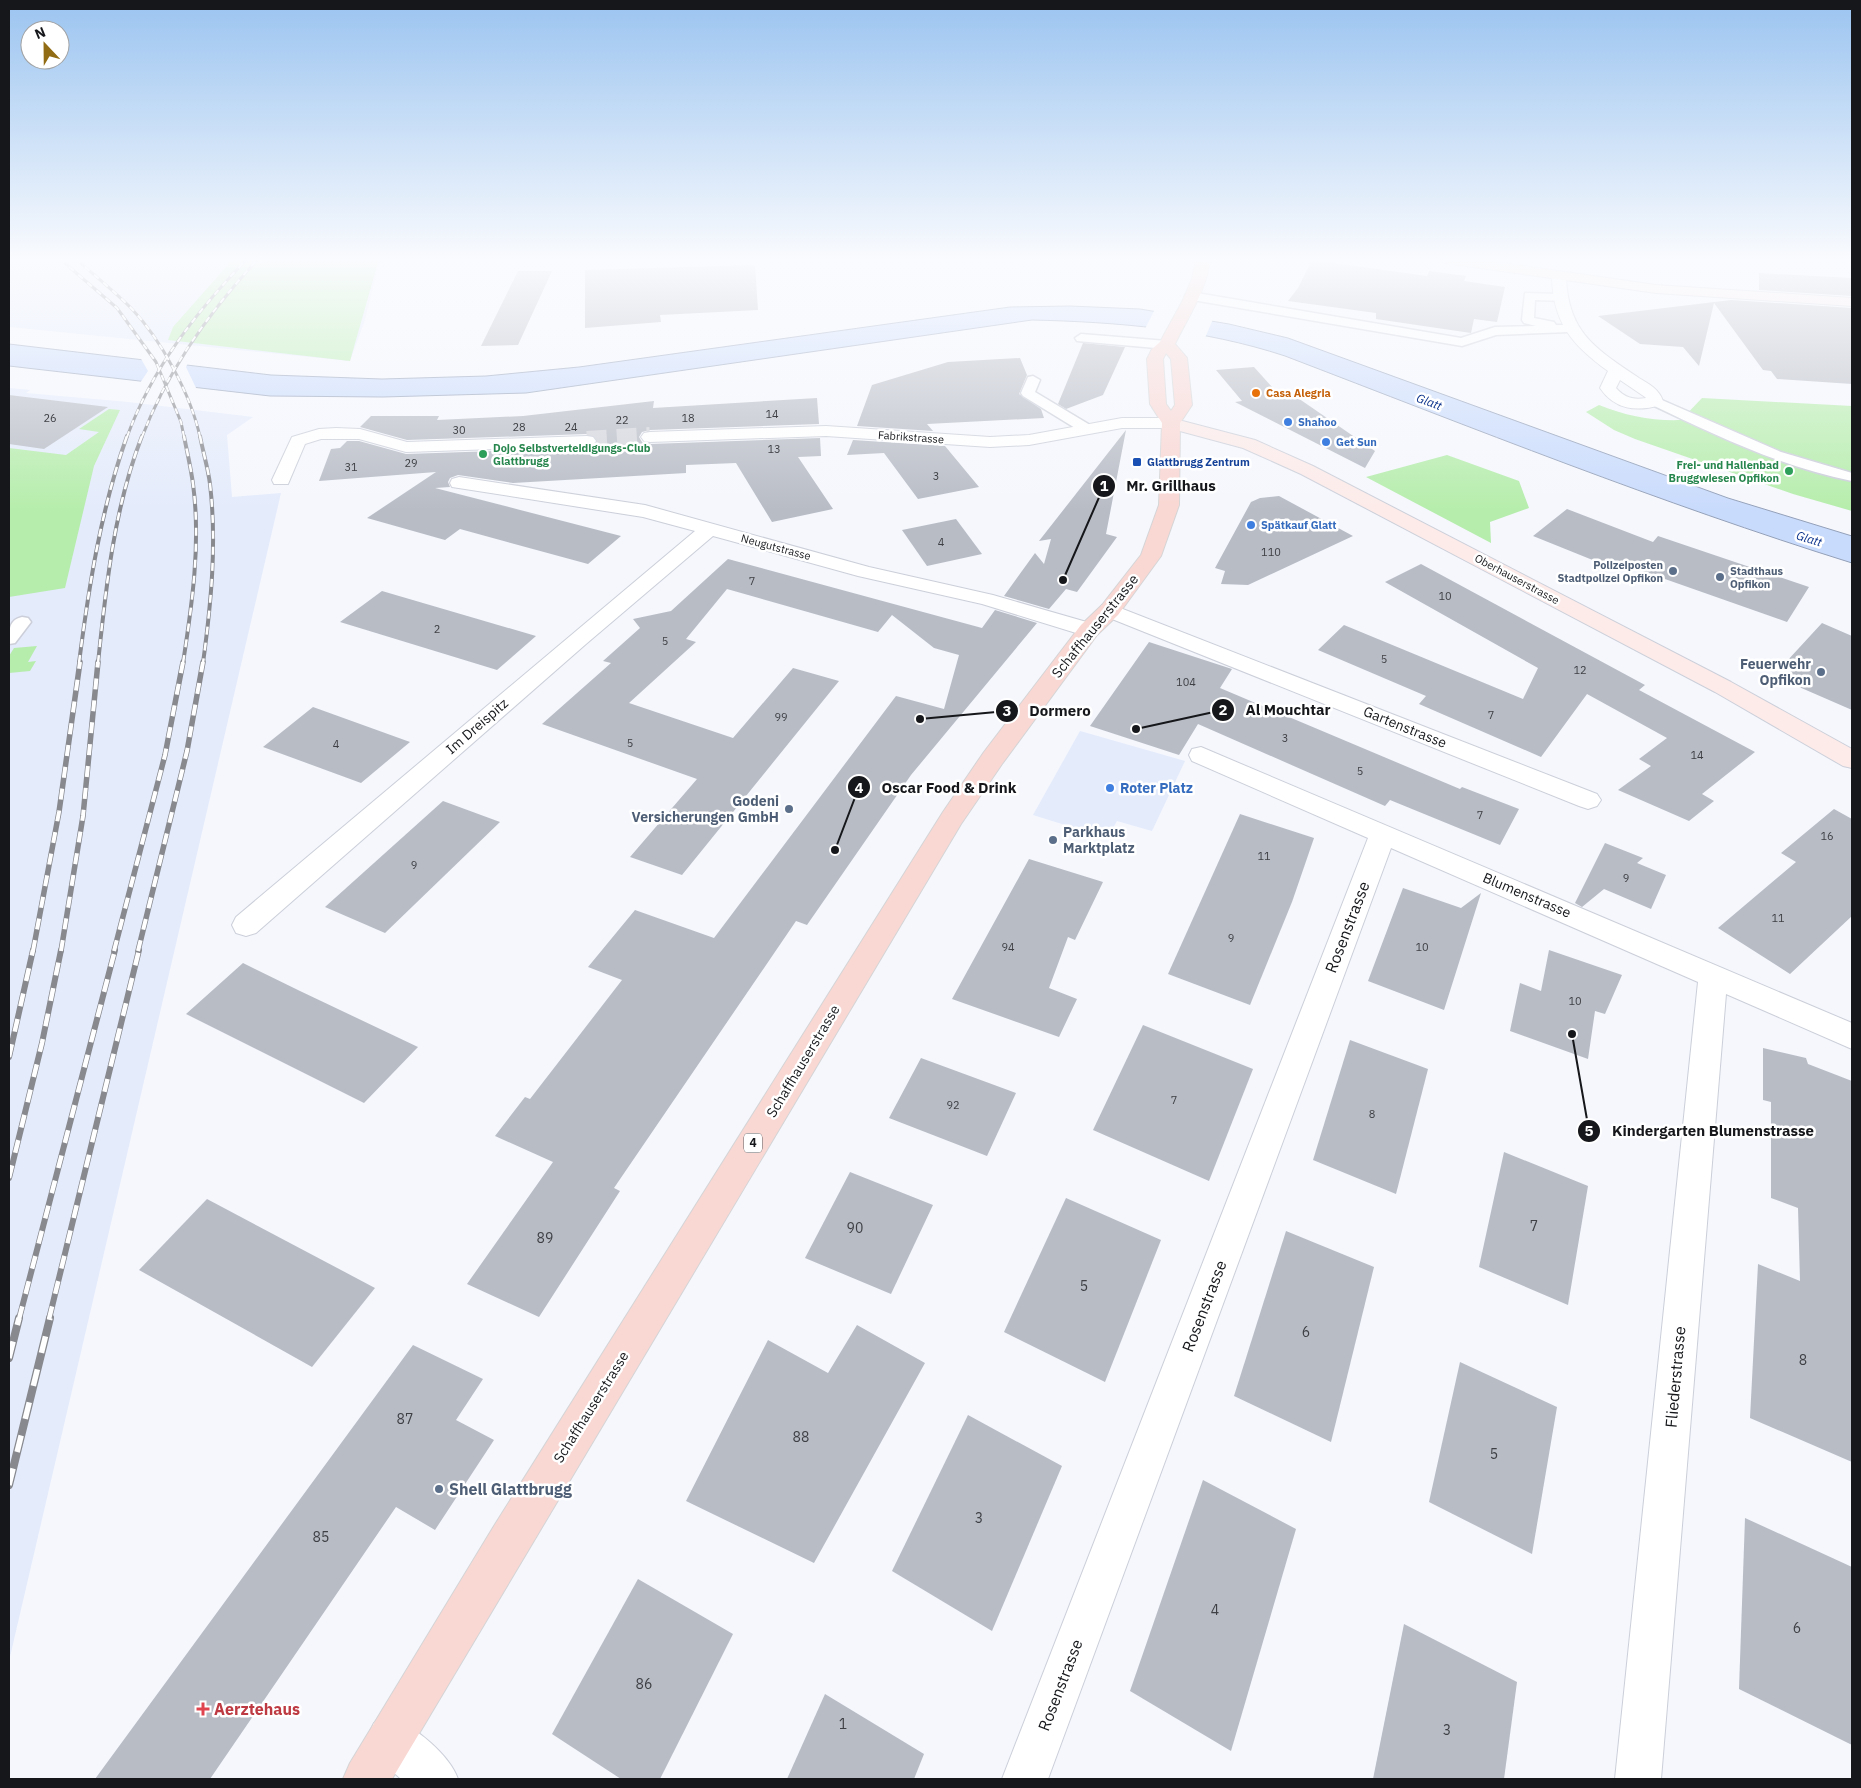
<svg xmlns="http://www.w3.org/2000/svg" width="1861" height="1788" font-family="'IBM Plex Sans',sans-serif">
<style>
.built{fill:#e4ebfb}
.green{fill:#b6edac}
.water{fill:#c9dbfc;stroke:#93a0b8}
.pier{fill:#f5f7fd}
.building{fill:#b8bcc5}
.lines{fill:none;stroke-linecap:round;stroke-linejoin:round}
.street-tunnel{stroke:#d3d5db;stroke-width:20;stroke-dasharray:20 10;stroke-linecap:butt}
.lane-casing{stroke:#cccfd9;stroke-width:3}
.street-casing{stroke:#cccfd9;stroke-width:2}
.secondary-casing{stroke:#cccfd9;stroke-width:2}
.primary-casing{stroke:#d5d5d6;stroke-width:2}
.lane{fill:#fff;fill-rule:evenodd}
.street{fill:#fff;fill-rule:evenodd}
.secondary{fill:#fcebe9;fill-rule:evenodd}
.primary{fill:#f9d7d3;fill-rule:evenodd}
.rail-far4-casing{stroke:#87898e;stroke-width:3}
.rail-far3-casing{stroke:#87898e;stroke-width:4}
.rail-far2-casing{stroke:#87898e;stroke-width:5.5}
.rail-far1-casing{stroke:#87898e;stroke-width:6}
.rail-casing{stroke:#87898e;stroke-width:8}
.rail-far4{stroke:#fff;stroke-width:2;stroke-dasharray:6;stroke-linecap:butt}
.rail-far3{stroke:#fff;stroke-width:2.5;stroke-dasharray:8;stroke-linecap:butt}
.rail-far2{stroke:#fff;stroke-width:4;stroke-dasharray:11;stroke-linecap:butt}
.rail-far1{stroke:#fff;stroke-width:4.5;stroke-dasharray:13;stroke-linecap:butt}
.rail{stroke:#fff;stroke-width:5.5;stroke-dasharray:17;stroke-linecap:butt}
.food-dot{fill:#e8710a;stroke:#fff;stroke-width:2}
.shop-dot{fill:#3f7fe0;stroke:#fff;stroke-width:2}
.leisure-dot{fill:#2e9e5b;stroke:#fff;stroke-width:2}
.transit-dot{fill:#1a4fb4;stroke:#fff;stroke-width:2}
.service-dot{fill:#5c6f8a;stroke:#fff;stroke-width:2}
.health-dot{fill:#e0444e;stroke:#fff;stroke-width:2}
.labels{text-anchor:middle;stroke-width:5;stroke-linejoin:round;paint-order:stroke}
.far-food-label{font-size:11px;font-weight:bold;fill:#c56008;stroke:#fff;text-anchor:start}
.number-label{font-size:11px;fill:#3e4045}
.far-shop-label{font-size:11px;font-weight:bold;fill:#366cbe;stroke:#fff;text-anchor:start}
.far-street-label{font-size:11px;fill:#15171a;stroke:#fff}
.far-leisure-label{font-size:11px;font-weight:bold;fill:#27864d;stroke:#fff;text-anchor:start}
.far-transit-label{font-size:11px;font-weight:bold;fill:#164399;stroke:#fff;text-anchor:start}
.far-service-label{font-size:11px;font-weight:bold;fill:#4e5e75;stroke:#fff;text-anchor:end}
.far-water-label{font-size:12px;font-style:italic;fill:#0b328b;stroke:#fff}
.shield{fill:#fff;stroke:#5b5d5f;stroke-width:1}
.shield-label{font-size:12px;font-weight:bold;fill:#15171a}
.street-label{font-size:14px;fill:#15171a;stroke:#fff}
.service-label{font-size:14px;font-weight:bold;fill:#4e5e75;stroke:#fff;text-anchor:end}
.shop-label{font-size:14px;font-weight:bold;fill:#366cbe;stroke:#fff;text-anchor:start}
.near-number-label{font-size:14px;fill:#3e4045}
.near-street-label{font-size:16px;fill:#15171a;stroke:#fff}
.near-service-label{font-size:16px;font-weight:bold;fill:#4e5e75;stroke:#fff;text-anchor:start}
.near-health-label{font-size:16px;font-weight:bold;fill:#be3a42;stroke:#fff;text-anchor:start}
.leader{fill:none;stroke:#15171a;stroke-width:2}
.callout-dot{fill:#15171a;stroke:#fff;stroke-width:2}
.mark-label{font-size:15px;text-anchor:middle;font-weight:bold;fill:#fff}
.callout-label{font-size:15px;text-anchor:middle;font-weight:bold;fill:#15171a;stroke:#fff;stroke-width:5;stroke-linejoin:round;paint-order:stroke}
</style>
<rect width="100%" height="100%" fill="#f5f7fd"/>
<g class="built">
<path d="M9 259H380L365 320 350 361 9 327Z"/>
<path d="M9 388 30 390 26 393 128 402 253 417 227 435 232 497 281 493 9 1661Z"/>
<path d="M1080 731 1185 761 1152 831 1117 821 1107 838 1033 815Z"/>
</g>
<g class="green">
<path d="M233 259H379L350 361 168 340 173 327Z"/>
<path d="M1702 398 1852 406V511L1793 494 1635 439 1614 430 1586 412 1599 405C1626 416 1652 421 1681 420Z"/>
<path d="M109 409 120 410 94 466 65 588 9 597V448L66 455 99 432 79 429Z"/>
<path d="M1447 455 1519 481 1529 508 1490 522 1491 543 1366 477Z"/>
<path d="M37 646 28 662 36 661 30 671 9 673V656L14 648Z"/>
</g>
<path class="water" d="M1070 306 1140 309 1229 324 1288 338 1728 498 1852 536V563C1660 503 1473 428 1285 356 1203 329 1117 322 1032 320L526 393 383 397 270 396 9 366V344L271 375 382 379 486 376 579 367 1010 307Z"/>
<g class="pier">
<path d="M1155 309 1213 319 1205 338 1145 329Z"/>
<path d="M140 357 188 363 186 367 197 390 140 383 148 371Z"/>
</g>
<g class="building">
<path d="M1312 260 1427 276 1429 271 1466 276 1464 281 1505 287 1497 322 1474 319 1471 333 1376 319V313L1288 301 1298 288Z"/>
<path d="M755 265 758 310 660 315 661 322 585 328V270Z"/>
<path d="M518 271H552L518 345 481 346Z"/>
<path d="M1759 273 1852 278V296L1759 290Z"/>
<path d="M1731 300 1852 308V384L1777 379 1771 371 1763 370 1714 303 1699 366 1683 347 1640 344 1598 316Z"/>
<path d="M1083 343 1125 347 1103 395 1066 409 1058 404Z"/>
<path d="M1020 358 1027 375 1019 394 1041 409 1044 418 927 424 933 431 857 426 872 385 948 362Z"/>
<path d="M1254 367 1281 397 1295 396 1375 451 1365 468 1235 402 1242 401 1216 370Z"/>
<path d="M9 395 108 407 44 449 9 444Z"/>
<path d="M817 398 819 424 650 430 642 432 639 437 642 442 650 444 820 438 821 456 798 457 833 509 772 522 736 463 686 465V473L513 483 458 475 450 478 448 482 450 487 435 488 621 536 588 564 460 529 445 540 367 518 436 472 319 481 331 449 340 448 347 441H359L406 454 587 448 594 446 598 441 594 436 587 434 407 440 360 427 371 416H439L437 420 523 416 654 401 653 408Z"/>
<path d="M1126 430 1106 534 1117 537 1077 592 1066 589 1049 609 1004 596 1035 553 1044 564 1051 539 1039 541Z"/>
<path d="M853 440 945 446 979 487 918 499 884 453 847 455Z"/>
<path d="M1279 496 1353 536 1248 585 1221 584 1225 571 1215 568 1251 502 1260 498Z"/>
<path d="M1567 509 1653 542 1658 536 1809 587 1787 622 1611 560 1605 565 1533 536Z"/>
<path d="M956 519 982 554 927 566 902 530Z"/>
<path d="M728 559 982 628 995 610 1037 623 911 775 807 925 796 921 614 1188 620 1191 539 1317 467 1284 553 1162 495 1136 525 1097 530 1099 622 980 588 967 635 910 714 938 896 696 944 709 959 655 934 648 892 615 878 632 727 589 686 639 696 642 629 703 733 738 793 668 839 681 682 875 630 857 697 779 542 724 611 663 603 661 640 628 633 619 671 611Z"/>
<path d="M1421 564 1645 685 1639 690 1755 752 1702 794 1714 801 1689 821 1618 790 1651 766 1639 759 1667 738 1587 694 1541 757 1419 704 1426 696 1318 650 1344 625 1523 699 1538 668 1385 582Z"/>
<path d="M382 591 536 636 497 670 340 622Z"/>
<path d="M1822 623 1852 636V710L1783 680 1797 665 1787 661Z"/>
<path d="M1149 642 1232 669 1220 688 1460 789 1462 787 1519 809 1500 845 1390 800 1385 806 1198 724 1179 755 1090 726Z"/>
<path d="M313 707 410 742 361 783 263 747Z"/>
<path d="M443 801 500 822 385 933 325 907Z"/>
<path d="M1834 809 1852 819V916L1790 974 1718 928 1796 862 1781 853Z"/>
<path d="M1240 814 1314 838 1292 902 1250 1005 1168 974Z"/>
<path d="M1605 843 1643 858 1637 863 1666 875 1651 909 1604 889 1582 907 1575 903Z"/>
<path d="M1029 859 1103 882 1075 940 1068 937 1049 988 1077 999 1059 1037 952 999Z"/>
<path d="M1403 888 1461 908 1481 893 1444 1010 1368 981Z"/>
<path d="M1549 950 1622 975 1605 1014 1595 1011 1588 1059 1510 1031 1520 983 1541 991Z"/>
<path d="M243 963 300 991 418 1047 364 1103 186 1014Z"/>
<path d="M1143 1025 1253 1069 1209 1181 1093 1130Z"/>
<path d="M1350 1040 1428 1069 1396 1194 1313 1160Z"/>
<path d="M1763 1048 1806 1058 1808 1064 1852 1081V1462L1750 1418 1758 1264 1800 1281 1798 1208 1771 1198V1102L1763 1100Z"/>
<path d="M921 1058 1016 1093 987 1156 889 1118Z"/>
<path d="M1504 1152 1588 1186 1568 1305 1479 1267Z"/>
<path d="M850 1172 933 1205 891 1294 805 1258Z"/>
<path d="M1066 1198 1161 1240 1105 1382 1004 1332Z"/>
<path d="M207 1199 375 1288 312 1367 139 1270Z"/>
<path d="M1286 1231 1374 1267 1331 1442 1234 1396Z"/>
<path d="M857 1325 925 1363 814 1563 686 1501 768 1340 828 1373Z"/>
<path d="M413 1345 483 1379 456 1420 494 1440 435 1530 396 1507 210 1779H95Z"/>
<path d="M1460 1362 1557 1407 1532 1554 1429 1502Z"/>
<path d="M968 1415 1062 1466 992 1631 892 1571Z"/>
<path d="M1203 1480 1296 1529 1231 1751 1130 1691Z"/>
<path d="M1745 1518 1852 1567V1745L1739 1689Z"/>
<path d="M638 1579 733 1634 660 1779H621L552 1734Z"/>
<path d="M1404 1624 1517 1682 1504 1779H1373Z"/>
<path d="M825 1694 924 1754 914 1779H787Z"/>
</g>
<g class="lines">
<path class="street-tunnel" d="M587 441 650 437"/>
<defs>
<g id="lane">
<path d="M1191 292 1461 338 1495 327 1536 326 1524 323 1522 320 1525 293 1559 294 1565 298 1563 301 1535 300 1534 318 1554 322 1556 325H1573L1575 328 1569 332 1496 335 1462 346 1187 299 1185 296 1187 293Z"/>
<path d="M1081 334 1167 341 1173 345 1167 349 1077 341 1075 338Z"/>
<path d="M1033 376 1040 380 1035 392 1090 425 1092 428 1090 431H1080L1023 396 1021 393 1028 377Z"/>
<path d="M1655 397 1781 452 1852 473V481C1781 467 1715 435 1650 404L1648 401 1650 398Z"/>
<path d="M22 617 28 618 31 622 15 643 9 644C9 632 8 620 22 617Z"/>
</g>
<g id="street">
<path d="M1559 273 1566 277C1568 333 1596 349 1639 378 1649 384 1659 389 1663 401L1661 405C1636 412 1615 410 1600 388L1608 371C1572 345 1553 323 1552 277ZM1620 380 1645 397 1646 398C1633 400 1625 398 1616 388Z"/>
<path d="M1122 418H1171L1177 419 1180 423 1177 427 1171 428H1122L1029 445 990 447 826 436 650 442 644 441 641 437 644 433 650 432 826 426 990 437 1029 435Z"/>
<path d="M336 428 360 429 407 442 587 436 593 437 596 441 593 445 587 446 406 452 359 439H321L305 444 288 484H274L272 480 292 437 319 429Z"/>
<path d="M459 477 645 505 869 567 993 595 1097 625 1100 630 1097 635 1089 637 982 604 858 576 713 536 586 644 256 933 246 936 236 933 232 925 236 917 695 531 643 517 452 487 450 483 452 479Z"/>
<path d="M1110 604 1597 794 1601 800 1597 806 1588 809 1579 806 1102 615 1099 610 1102 605Z"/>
<path d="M1201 747 1852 1023V1049L1726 994 1661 1779H1615L1698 982 1391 848 1048 1779H1002L1368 838 1192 761 1189 755 1192 749Z"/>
<path d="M390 1716C415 1727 449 1754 458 1779H401L374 1755 367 1739 374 1723Z"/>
</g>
<g id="secondary">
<path d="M1438 259H1476L1656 285 1852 298V306L1656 293 1445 263Z"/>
<path d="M1171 418 1255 440 1313 466 1731 682 1852 749V768L1843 766 1715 692 1301 474 1243 448 1165 427 1162 423 1165 419Z"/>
</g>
<path id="primary" d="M1196 259H1210C1207 290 1188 317 1175 344L1187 358 1192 405 1180 423 1179 505 1161 556 1118 615 1097 635 1002 764 961 824 392 1779H343L350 1763 494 1526 943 812 984 752 1081 625 1102 605 1141 555 1159 505 1162 423 1150 404 1147 359 1152 349 1160 342 1182 302 1192 279ZM1166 353 1171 359 1175 405 1171 411 1166 404 1163 359Z"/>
</defs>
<use href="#lane" class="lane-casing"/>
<use href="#street" class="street-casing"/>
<use href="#secondary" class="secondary-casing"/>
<use href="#primary" class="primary-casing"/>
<use href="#lane" class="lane"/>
<use href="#street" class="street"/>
<use href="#secondary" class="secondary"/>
<use href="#primary" class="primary"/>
<defs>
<g id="rail-far4">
<path d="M60 259 117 308 156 362 181 422 184 437"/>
<path d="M76 259C94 275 114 291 131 308 161 339 191 395 200 437"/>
<path d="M127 437C152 368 197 311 247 259"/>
<path d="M142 437C168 369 209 312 258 259"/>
</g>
<g id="rail-far3">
<path d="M200 436C203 452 208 468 210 484 217 544 211 604 203 663"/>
<path d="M79 663C89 585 101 509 127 436"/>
<path d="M98 663C106 586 114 508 142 436"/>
<path d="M183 663C192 605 201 543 193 484 191 468 187 452 184 436"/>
</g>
<g id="rail-far2">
<path d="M33 951 59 812 80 662"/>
<path d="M61 951 83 816 98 662"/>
<path d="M114 951 165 755 183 662"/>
<path d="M138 951 187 751 203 662"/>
</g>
<g id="rail-far1">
<path d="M9 1057 33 950"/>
<path d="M9 1178 42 1043 61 950"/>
<path d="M19 1319 115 950"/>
<path d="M49 1319 139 950"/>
</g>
<g id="rail">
<path d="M9 1358 19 1318"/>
<path d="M9 1485 50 1318"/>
</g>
</defs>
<use href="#rail-far4" class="rail-far4-casing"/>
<use href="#rail-far3" class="rail-far3-casing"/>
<use href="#rail-far2" class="rail-far2-casing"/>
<use href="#rail-far1" class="rail-far1-casing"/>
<use href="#rail" class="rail-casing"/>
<use href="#rail-far4" class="rail-far4"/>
<use href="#rail-far3" class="rail-far3"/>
<use href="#rail-far2" class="rail-far2"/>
<use href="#rail-far1" class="rail-far1"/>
<use href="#rail" class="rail"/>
</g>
<linearGradient id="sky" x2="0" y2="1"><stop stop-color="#9bc4f0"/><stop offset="0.51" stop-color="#fafbfe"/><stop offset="1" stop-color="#fafbfe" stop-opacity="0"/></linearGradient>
<rect width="1861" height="510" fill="url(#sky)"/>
<circle class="food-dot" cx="1256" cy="393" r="5"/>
<g class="shop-dot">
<circle cx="1288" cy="422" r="5"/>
<circle cx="1326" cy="442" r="5"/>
<circle cx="1251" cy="525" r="5"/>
<circle cx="1110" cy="788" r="5"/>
</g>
<g class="leisure-dot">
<circle cx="483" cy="454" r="5"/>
<circle cx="1789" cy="471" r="5"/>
</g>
<rect class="transit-dot" x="1132" y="457" width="10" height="10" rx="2.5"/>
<g class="service-dot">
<circle cx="1673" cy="571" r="5"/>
<circle cx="1720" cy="577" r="5"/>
<circle cx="1821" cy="672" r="5"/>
<circle cx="789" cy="809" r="5"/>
<circle cx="1053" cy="840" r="5"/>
<circle cx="439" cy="1489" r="5"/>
</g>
<path class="health-dot" d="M200.5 1701.5h5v5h5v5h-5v5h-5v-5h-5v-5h5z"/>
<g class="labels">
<g class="far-food-label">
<text x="1266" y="397">Casa Alegria</text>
</g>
<g class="number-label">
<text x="772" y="418">14</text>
<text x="50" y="422">26</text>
<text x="688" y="422">18</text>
<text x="622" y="424">22</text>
<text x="519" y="431">28</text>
<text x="571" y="431">24</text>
<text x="459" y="434">30</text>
<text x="774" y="453">13</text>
<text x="411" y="467">29</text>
<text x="351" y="471">31</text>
<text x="936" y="480">3</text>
<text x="941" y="546">4</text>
<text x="1271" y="556">110</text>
<text x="752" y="585">7</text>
<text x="1445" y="600">10</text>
<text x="437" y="633">2</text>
<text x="665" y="645">5</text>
<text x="1384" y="663">5</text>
<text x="1580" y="674">12</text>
<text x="1186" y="686">104</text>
<text x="1491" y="719">7</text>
<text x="781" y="721">99</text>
<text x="1285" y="742">3</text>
<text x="630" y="747">5</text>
<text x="336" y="748">4</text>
<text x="1697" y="759">14</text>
<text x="1360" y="775">5</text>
<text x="1480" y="819">7</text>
<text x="1827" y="840">16</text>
<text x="1264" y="860">11</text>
<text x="414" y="869">9</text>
<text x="1626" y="882">9</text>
<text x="1778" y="922">11</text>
<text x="1231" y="942">9</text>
<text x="1008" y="951">94</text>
<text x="1422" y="951">10</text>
<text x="1575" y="1005">10</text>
<text x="1174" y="1104">7</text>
<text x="953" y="1109">92</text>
<text x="1372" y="1118">8</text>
</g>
<g class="far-shop-label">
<text x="1298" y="426">Shahoo</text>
<text x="1336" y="446">Get Sun</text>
<text x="1261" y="529">Spätkauf Glatt</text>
</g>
<g class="far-street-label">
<text transform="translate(911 437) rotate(4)" y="4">Fabrikstrasse</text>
<text transform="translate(776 547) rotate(15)" y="4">Neugutstrasse</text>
<text transform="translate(1517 579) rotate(28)" y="4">Oberhauserstrasse</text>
</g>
<g class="far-leisure-label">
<text x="493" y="452">Dojo Selbstverteidigungs-Club<tspan x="493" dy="13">Glattbrugg</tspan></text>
<text x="1779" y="469" text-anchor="end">Frei- und Hallenbad<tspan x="1779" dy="13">Bruggwiesen Opfikon</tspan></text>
</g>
<g class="far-transit-label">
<text x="1147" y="466">Glattbrugg Zentrum</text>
</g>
<g class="far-service-label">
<text x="1663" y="569">Polizeiposten<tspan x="1663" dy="13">Stadtpolizei Opfikon</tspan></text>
<text x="1730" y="575" text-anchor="start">Stadthaus<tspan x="1730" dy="13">Opfikon</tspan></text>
</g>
<g class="far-water-label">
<text transform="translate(1429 402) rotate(21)" y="4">Glatt</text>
<text transform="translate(1809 539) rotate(17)" y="4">Glatt</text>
</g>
<rect class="shield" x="744" y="1133.5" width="18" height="19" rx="4"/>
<g class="shield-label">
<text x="753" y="1147">4</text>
</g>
<g class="street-label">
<text transform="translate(1095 626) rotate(-51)" y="5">Schaffhauserstrasse</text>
<text transform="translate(477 726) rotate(-41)" y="5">Im Dreispitz</text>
<text transform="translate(1405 727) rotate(22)" y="5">Gartenstrasse</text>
<text transform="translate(1527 895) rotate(23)" y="5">Blumenstrasse</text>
<text transform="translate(803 1061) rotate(-59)" y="5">Schaffhauserstrasse</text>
<text transform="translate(591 1407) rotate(-58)" y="5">Schaffhauserstrasse</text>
</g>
<g class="service-label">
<text x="1811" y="669">Feuerwehr<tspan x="1811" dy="16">Opfikon</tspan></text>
<text x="779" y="806">Godeni<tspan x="779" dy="16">Versicherungen GmbH</tspan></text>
<text x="1063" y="837" text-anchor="start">Parkhaus<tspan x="1063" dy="16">Marktplatz</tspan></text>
</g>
<g class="shop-label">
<text x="1120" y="793">Roter Platz</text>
</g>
<g class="near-number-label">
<text x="1534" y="1231">7</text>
<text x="855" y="1233">90</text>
<text x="545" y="1243">89</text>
<text x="1084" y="1291">5</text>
<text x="1306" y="1337">6</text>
<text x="1803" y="1365">8</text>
<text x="405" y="1424">87</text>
<text x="801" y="1442">88</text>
<text x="1494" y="1459">5</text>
<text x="979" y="1523">3</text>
<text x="321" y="1542">85</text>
<text x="1215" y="1615">4</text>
<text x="1797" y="1633">6</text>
<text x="644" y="1689">86</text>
<text x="843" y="1729">1</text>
<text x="1447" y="1735">3</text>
</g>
<g class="near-street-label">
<text transform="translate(1347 927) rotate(-69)" y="6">Rosenstrasse</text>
<text transform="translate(1204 1306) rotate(-69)" y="6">Rosenstrasse</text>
<text transform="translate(1675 1377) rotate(-85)" y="6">Fliederstrasse</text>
<text transform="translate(1060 1685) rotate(-69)" y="6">Rosenstrasse</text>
</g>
<g class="near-service-label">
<text x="449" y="1495">Shell Glattbrugg</text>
</g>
<g class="near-health-label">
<text x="214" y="1715">Aerztehaus</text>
</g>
</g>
<path class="leader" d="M1063 580L1104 486M1136 729L1223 710M920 719L1007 711M835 850L859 787M1572 1034L1589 1131"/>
<g class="callout-dot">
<circle cx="1063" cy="580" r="5"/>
<circle cx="1136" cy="729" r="5"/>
<circle cx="920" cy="719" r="5"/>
<circle cx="835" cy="850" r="5"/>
<circle cx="1572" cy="1034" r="5"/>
<circle cx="1104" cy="486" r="12"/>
<circle cx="1223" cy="710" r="12"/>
<circle cx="1007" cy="711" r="12"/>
<circle cx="859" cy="787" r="12"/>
<circle cx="1589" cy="1131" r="12"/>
</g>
<g class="mark-label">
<text x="1104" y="491">1</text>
<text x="1223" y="715">2</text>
<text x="1007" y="716">3</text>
<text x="859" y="793">4</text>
<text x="1589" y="1136">5</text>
</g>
<g class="callout-label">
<text x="1171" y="491">Mr. Grillhaus</text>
<text x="1288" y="715">Al Mouchtar</text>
<text x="1060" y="716">Dormero</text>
<text x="949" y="793">Oscar Food &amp; Drink</text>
<text x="1713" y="1136">Kindergarten Blumenstrasse</text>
</g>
<rect width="1861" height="1788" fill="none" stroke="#15171a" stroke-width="20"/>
<g transform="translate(45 45) rotate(338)"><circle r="24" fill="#ffffff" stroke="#a1a2a3"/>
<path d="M0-4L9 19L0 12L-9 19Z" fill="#926c14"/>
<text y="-8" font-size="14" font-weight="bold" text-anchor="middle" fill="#15171a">N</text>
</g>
</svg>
